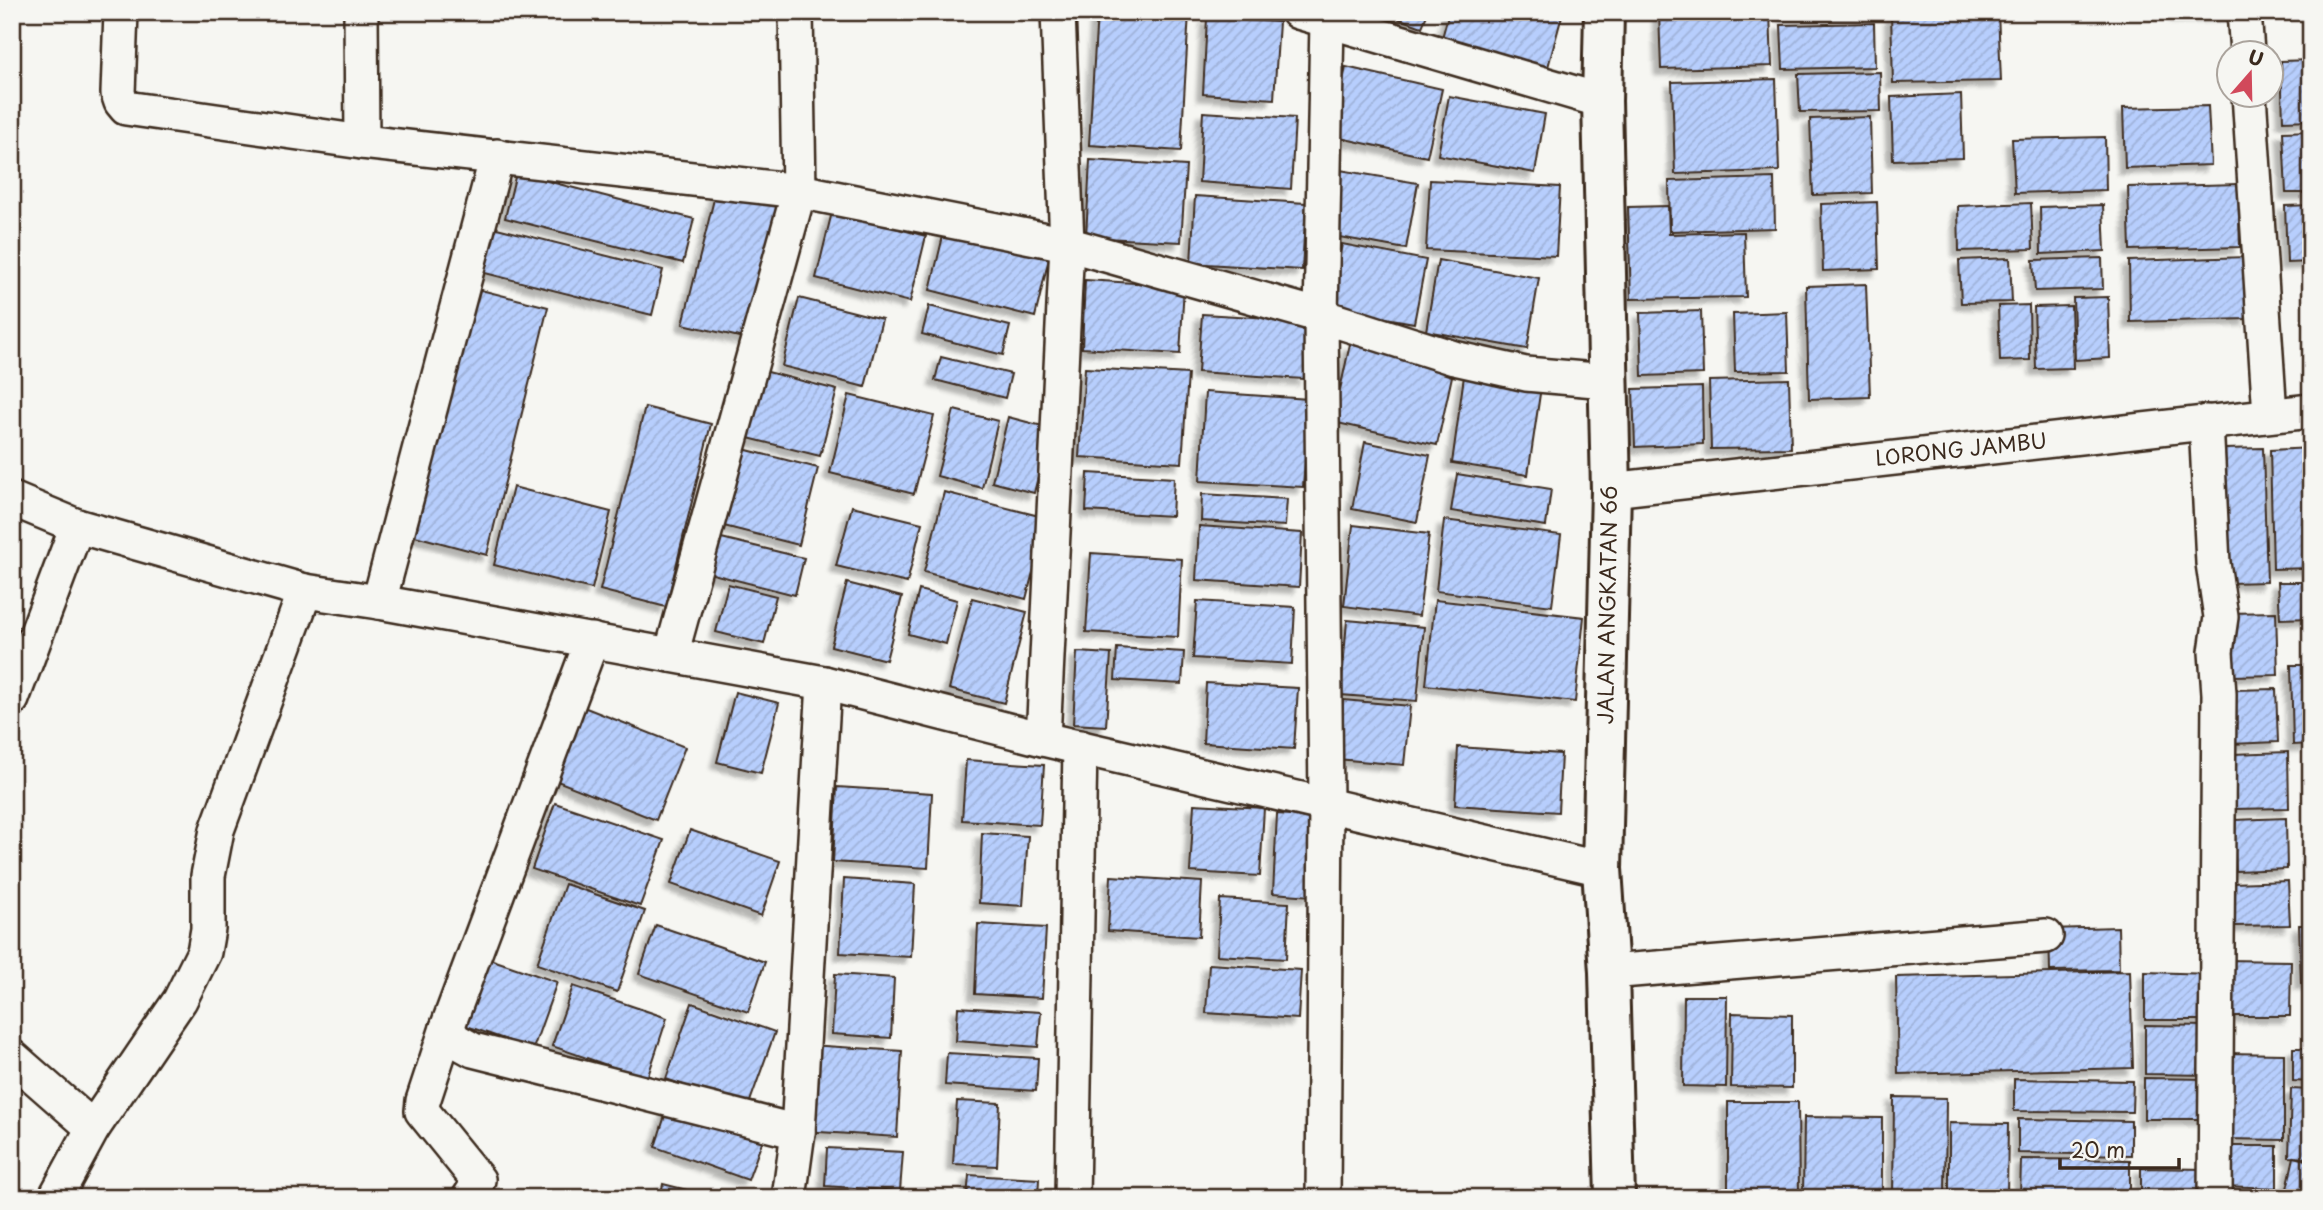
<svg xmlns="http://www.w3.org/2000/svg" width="2323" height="1210" font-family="'Playpen Sans',sans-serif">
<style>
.building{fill:url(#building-hatch);stroke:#3b2a1e;stroke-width:2;filter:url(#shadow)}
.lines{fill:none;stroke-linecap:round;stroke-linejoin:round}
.street-casing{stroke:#3b2a1e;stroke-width:38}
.secondary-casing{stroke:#3b2a1e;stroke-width:44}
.street{stroke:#f6f6f2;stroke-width:33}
.secondary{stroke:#f6f6f2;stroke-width:38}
.labels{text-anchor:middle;stroke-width:6;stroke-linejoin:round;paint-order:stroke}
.street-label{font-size:21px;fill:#3b2a1e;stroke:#f6f6f2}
</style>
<defs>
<pattern id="building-hatch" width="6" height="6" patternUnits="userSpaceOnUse" patternTransform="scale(1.75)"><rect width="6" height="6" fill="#b7cefd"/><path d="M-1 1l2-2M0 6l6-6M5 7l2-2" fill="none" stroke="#9eb1d8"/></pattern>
<filter id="shadow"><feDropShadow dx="-6" dy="6" stdDeviation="2" flood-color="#0004"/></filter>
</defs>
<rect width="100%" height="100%" fill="#f6f6f2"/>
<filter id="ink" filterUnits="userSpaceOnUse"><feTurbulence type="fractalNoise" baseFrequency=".0143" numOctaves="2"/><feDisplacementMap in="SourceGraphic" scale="14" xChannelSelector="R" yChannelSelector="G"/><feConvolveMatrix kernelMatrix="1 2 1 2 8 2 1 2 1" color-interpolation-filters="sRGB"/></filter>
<g filter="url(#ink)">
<g class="building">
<path d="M1097 12H1189L1181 151 1089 145Z"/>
<path d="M1381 12H1428L1422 27Z"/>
<path d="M1449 12H1563L1548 67 1442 38Z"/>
<path d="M1659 12H1770L1772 66 1661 69Z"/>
<path d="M1784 12H1867V14L1785 17Z"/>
<path d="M1998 12 2001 81 1893 83 1891 14Z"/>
<path d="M2177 12H2234L2235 14 2177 16Z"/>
<path d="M1207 18 1279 22 1274 99 1203 94Z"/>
<path d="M1874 23 1875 67 1783 69 1781 25Z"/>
<path d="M2311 60V120L2283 121 2281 61Z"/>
<path d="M1346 67 1442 89 1427 157 1331 136Z"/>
<path d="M1880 72 1881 111 1800 112 1798 74Z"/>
<path d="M1776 79 1779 171 1675 174 1672 82Z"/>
<path d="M1961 94 1963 158 1893 160 1891 97Z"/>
<path d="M1449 96 1545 114 1535 173 1438 155Z"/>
<path d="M2208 106 2211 165 2125 168 2123 108Z"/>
<path d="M1203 112 1295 118 1291 189 1199 182Z"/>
<path d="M1870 117 1872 193 1813 195 1810 119Z"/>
<path d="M2311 131V193H2286L2283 132Z"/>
<path d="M2105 137 2106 190 2015 193 2012 139Z"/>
<path d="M1090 160 1186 166 1181 242 1086 237Z"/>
<path d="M1340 170 1418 183 1406 249 1328 235Z"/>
<path d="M516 173 694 219 683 263 505 218Z"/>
<path d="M1774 178 1775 228 1670 231 1669 181Z"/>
<path d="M1430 180 1560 187 1556 256 1426 250Z"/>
<path d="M718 183 782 199 748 339 683 324Z"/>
<path d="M2238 184 2240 247 2130 250 2128 187Z"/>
<path d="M1195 196 1306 203 1302 270 1191 263Z"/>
<path d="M1877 202 1879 269 1823 271 1821 204Z"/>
<path d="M2031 203 2033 249 1959 251 1958 206Z"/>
<path d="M2103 205 2105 251 2041 254 2040 207Z"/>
<path d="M2311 205V262L2287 263 2285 206Z"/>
<path d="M1668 206 1669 234 1744 232 1746 297 1631 299 1628 207Z"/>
<path d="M832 212 926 236 910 302 816 278Z"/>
<path d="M489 226 663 270 652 315 477 271Z"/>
<path d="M944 232 1049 258 1035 317 930 290Z"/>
<path d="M1342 244 1426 260 1414 323 1330 308Z"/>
<path d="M2246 257 2248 319 2130 322 2129 261Z"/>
<path d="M2010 258 2012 302 1961 303 1959 260Z"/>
<path d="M2102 258 2103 289 2035 291 2033 260Z"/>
<path d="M1438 260 1539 278 1527 349 1426 331Z"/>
<path d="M1085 280 1184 286 1180 354 1082 348Z"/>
<path d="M1866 284 1870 397 1809 399 1806 286Z"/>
<path d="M477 289 548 307 487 555 415 536Z"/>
<path d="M2108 297 2110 358 2075 360 2073 298Z"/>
<path d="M799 298 882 319 865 387 782 366Z"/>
<path d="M2029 305 2030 360 2000 361 1998 306Z"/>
<path d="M929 306 1010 326 1003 355 922 334Z"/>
<path d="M2071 306 2073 368 2036 369 2034 307Z"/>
<path d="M1701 311 1703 374 1642 376 1640 313Z"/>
<path d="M1787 312 1789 371 1735 372 1733 314Z"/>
<path d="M1202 314 1307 320 1304 379 1198 372Z"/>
<path d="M1350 344 1454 367 1437 445 1333 422Z"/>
<path d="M941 357 1011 374 1005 398 935 380Z"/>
<path d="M1085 368 1188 374 1182 463 1079 457Z"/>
<path d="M764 371 837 390 820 456 748 438Z"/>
<path d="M1464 376 1541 387 1528 475 1452 463Z"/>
<path d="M1789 379 1791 448 1711 449 1709 381Z"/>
<path d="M1702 387 1703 444 1635 447 1633 389Z"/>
<path d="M1205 392 1309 399 1303 487 1200 481Z"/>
<path d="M849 395 934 416 914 494 830 473Z"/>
<path d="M645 407 711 424 666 607 600 590Z"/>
<path d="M954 410 998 421 982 488 937 476Z"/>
<path d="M1008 417 1050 428 1034 493 992 482Z"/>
<path d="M1365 442 1430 455 1417 522 1352 509Z"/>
<path d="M731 446 818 468 799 545 712 523Z"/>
<path d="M2263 448 2267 582 2229 583 2225 449Z"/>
<path d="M2311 448V568L2273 569 2270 450Z"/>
<path d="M1088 473 1174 478 1172 516 1086 511Z"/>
<path d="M1457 474 1551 489 1546 526 1451 511Z"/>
<path d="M513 487 611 512 592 589 494 565Z"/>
<path d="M944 492 1047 518 1026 599 924 572Z"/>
<path d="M1202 494 1287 499 1285 526 1201 521Z"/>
<path d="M852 506 922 523 907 583 836 566Z"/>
<path d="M1444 520 1561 535 1552 606 1436 591Z"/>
<path d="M1353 525 1429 534 1419 616 1344 606Z"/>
<path d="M1199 526 1302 533 1299 587 1196 580Z"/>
<path d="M709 535 804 558 795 595 701 571Z"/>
<path d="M1091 553 1182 559 1178 637 1086 632Z"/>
<path d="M2278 582H2311V618L2280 619Z"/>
<path d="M847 583 902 597 886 660 831 646Z"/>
<path d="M728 584 776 596 764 644 716 632Z"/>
<path d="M919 590 957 600 946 644 908 634Z"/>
<path d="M972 598 1027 612 1004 703 949 689Z"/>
<path d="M1435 600 1584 617 1575 702 1426 685Z"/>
<path d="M1197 601 1295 607 1292 664 1193 658Z"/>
<path d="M2276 612 2278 675 2232 676 2229 613Z"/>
<path d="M1347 620 1424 627 1417 701 1341 695Z"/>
<path d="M1117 648 1184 652 1182 684 1115 680Z"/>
<path d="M1077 652 1111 654 1106 726 1073 724Z"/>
<path d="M2291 665H2311V744L2293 745Z"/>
<path d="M1206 683 1298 688 1294 749 1203 743Z"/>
<path d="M2276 689 2278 742 2231 744 2230 690Z"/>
<path d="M735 692 779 703 761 773 717 762Z"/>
<path d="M1343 700 1410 706 1404 765 1337 759Z"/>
<path d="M581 706 685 747 656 820 552 779Z"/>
<path d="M1458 747 1561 754 1558 812 1455 805Z"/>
<path d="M2288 752 2289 808 2233 809 2231 754Z"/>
<path d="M966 760 1044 765 1040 825 962 820Z"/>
<path d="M837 787 932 793 928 868 833 862Z"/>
<path d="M555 803 664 840 640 906 532 869Z"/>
<path d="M1194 804 1264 808 1260 876 1190 872Z"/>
<path d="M1277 814 1317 817 1312 896 1273 893Z"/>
<path d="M2286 818 2287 869 2236 871 2234 820Z"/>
<path d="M690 830 780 861 761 916 671 884Z"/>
<path d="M982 833 1028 836 1023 906 979 903Z"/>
<path d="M1111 876 1202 882 1199 937 1108 931Z"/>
<path d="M844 879 915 884 911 957 840 953Z"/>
<path d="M2288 881 2290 925 2234 926 2232 883Z"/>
<path d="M565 884 645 911 617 992 537 964Z"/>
<path d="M1220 899 1289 903 1286 959 1217 955Z"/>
<path d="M978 924 1046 928 1042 998 975 994Z"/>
<path d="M656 925 765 962 748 1012 639 974Z"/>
<path d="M2299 925H2311V983H2301Z"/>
<path d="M2118 927 2119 970 2050 971 2049 929Z"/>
<path d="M478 955 557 982 533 1049 455 1022Z"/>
<path d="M2224 960 2291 961 2290 1016H2223Z"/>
<path d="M1209 964 1301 970 1298 1019 1206 1013Z"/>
<path d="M2130 971 2133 1068 1898 1074 1896 977Z"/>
<path d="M2145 972 2211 974V1020H2145Z"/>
<path d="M835 974 894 978 891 1038 832 1034Z"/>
<path d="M573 986 667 1018 647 1079 552 1046Z"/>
<path d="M1684 996H1727L1726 1087 1683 1086Z"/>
<path d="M692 1003 775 1032 748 1107 666 1079Z"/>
<path d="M958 1007 1041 1012 1038 1047 956 1041Z"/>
<path d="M1732 1013 1792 1015V1088L1731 1087Z"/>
<path d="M2145 1025 2209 1026 2208 1075 2145 1074Z"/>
<path d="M809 1045 902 1051 897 1137 804 1131Z"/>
<path d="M2293 1048H2311V1082L2293 1081Z"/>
<path d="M947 1053 1038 1058 1036 1091 945 1085Z"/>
<path d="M2226 1053 2284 1054V1140L2225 1139Z"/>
<path d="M2144 1078 2210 1079 2209 1119H2144Z"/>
<path d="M2014 1079 2133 1081 2132 1112 2014 1111Z"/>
<path d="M2291 1089 2311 1090V1158L2289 1157Z"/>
<path d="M1894 1097 1946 1098 1945 1198H1893Z"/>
<path d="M957 1101 1000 1103 997 1166 953 1164Z"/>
<path d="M1728 1102H1798L1799 1198H1728Z"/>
<path d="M668 1106 763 1139 748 1180 655 1147Z"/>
<path d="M1804 1117 1882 1118V1198H1803Z"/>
<path d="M2018 1119 2131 1121V1155L2018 1153Z"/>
<path d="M1949 1123 2008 1124 2007 1198H1949Z"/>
<path d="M2222 1146H2277V1188L2222 1186Z"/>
<path d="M827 1148 903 1152 900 1191 825 1186Z"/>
<path d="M2294 1157 2311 1161V1198H2285Z"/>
<path d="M2021 1159 2130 1160V1198H2020Z"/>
<path d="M2141 1168 2207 1169 2206 1198H2141Z"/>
<path d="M969 1175 1039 1179 1038 1198H967Z"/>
<path d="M663 1184 719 1198H660Z"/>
<path d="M812 1193 891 1198H812Z"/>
</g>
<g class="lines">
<defs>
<g id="street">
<path d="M121 12 118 93 121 102 126 108 362 142 799 191 1067 244 1321 316 1454 358 1526 374 1607 381"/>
<path d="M361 12 362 142"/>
<path d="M1298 12 1602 101"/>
<path d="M2244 12 2247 52"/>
<path d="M2249 94 2270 415"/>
<path d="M2206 422 2213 563 2221 617 2216 652 2219 694 2215 1198"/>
<path d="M1611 490 2311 411"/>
<path d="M12 499 77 526 305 591 379 602 824 683 1043 739 1602 869"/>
<path d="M379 602 497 156"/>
<path d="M671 655 799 191 796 12"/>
<path d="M12 699 77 526"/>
<path d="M1043 739 1067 244 1058 12"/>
<path d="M1609 972 2046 936"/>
<path d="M447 1028 455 1040 473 1050 798 1132"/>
<path d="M12 1057 93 1128"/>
<path d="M55 1198 93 1128 180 1000 204 952 208 929V876L217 830 305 591"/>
<path d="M469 1198 476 1187 478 1180 422 1111 423 1101 447 1028 592 640"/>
<path d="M789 1198 798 1132 824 683"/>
<path d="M1072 1198 1080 747"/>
<path d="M1323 1198 1326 803 1321 316 1327 21"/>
</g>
<path id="secondary" d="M1604 12 1602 101 1611 490 1602 869 1609 972 1615 1198"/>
</defs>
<use href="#street" class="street-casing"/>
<use href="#secondary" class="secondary-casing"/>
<use href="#street" class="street"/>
<use href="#secondary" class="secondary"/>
</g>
</g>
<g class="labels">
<g class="street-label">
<text transform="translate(1961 450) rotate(-6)" y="7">LORONG JAMBU</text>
<text transform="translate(1608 605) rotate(-89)" y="7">JALAN ANGKATAN 66</text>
</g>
</g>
<rect width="2323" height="1210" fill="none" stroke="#f6f6f2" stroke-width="42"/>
<rect x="21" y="21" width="2281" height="1168" fill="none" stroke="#3b2a1e" stroke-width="2.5" filter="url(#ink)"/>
<g transform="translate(2250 74) rotate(20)"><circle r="33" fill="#f6f6f2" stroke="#aba49d" stroke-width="2"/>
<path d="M0-5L12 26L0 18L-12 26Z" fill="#d1495b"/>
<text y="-10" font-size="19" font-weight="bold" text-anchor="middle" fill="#3b2a1e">U</text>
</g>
<path d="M2060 1158v10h119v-10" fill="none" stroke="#3b2a1e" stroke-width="3.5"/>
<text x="2071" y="1158" font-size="21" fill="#3b2a1e" stroke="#f6f6f2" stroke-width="5" paint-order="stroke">20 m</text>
</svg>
